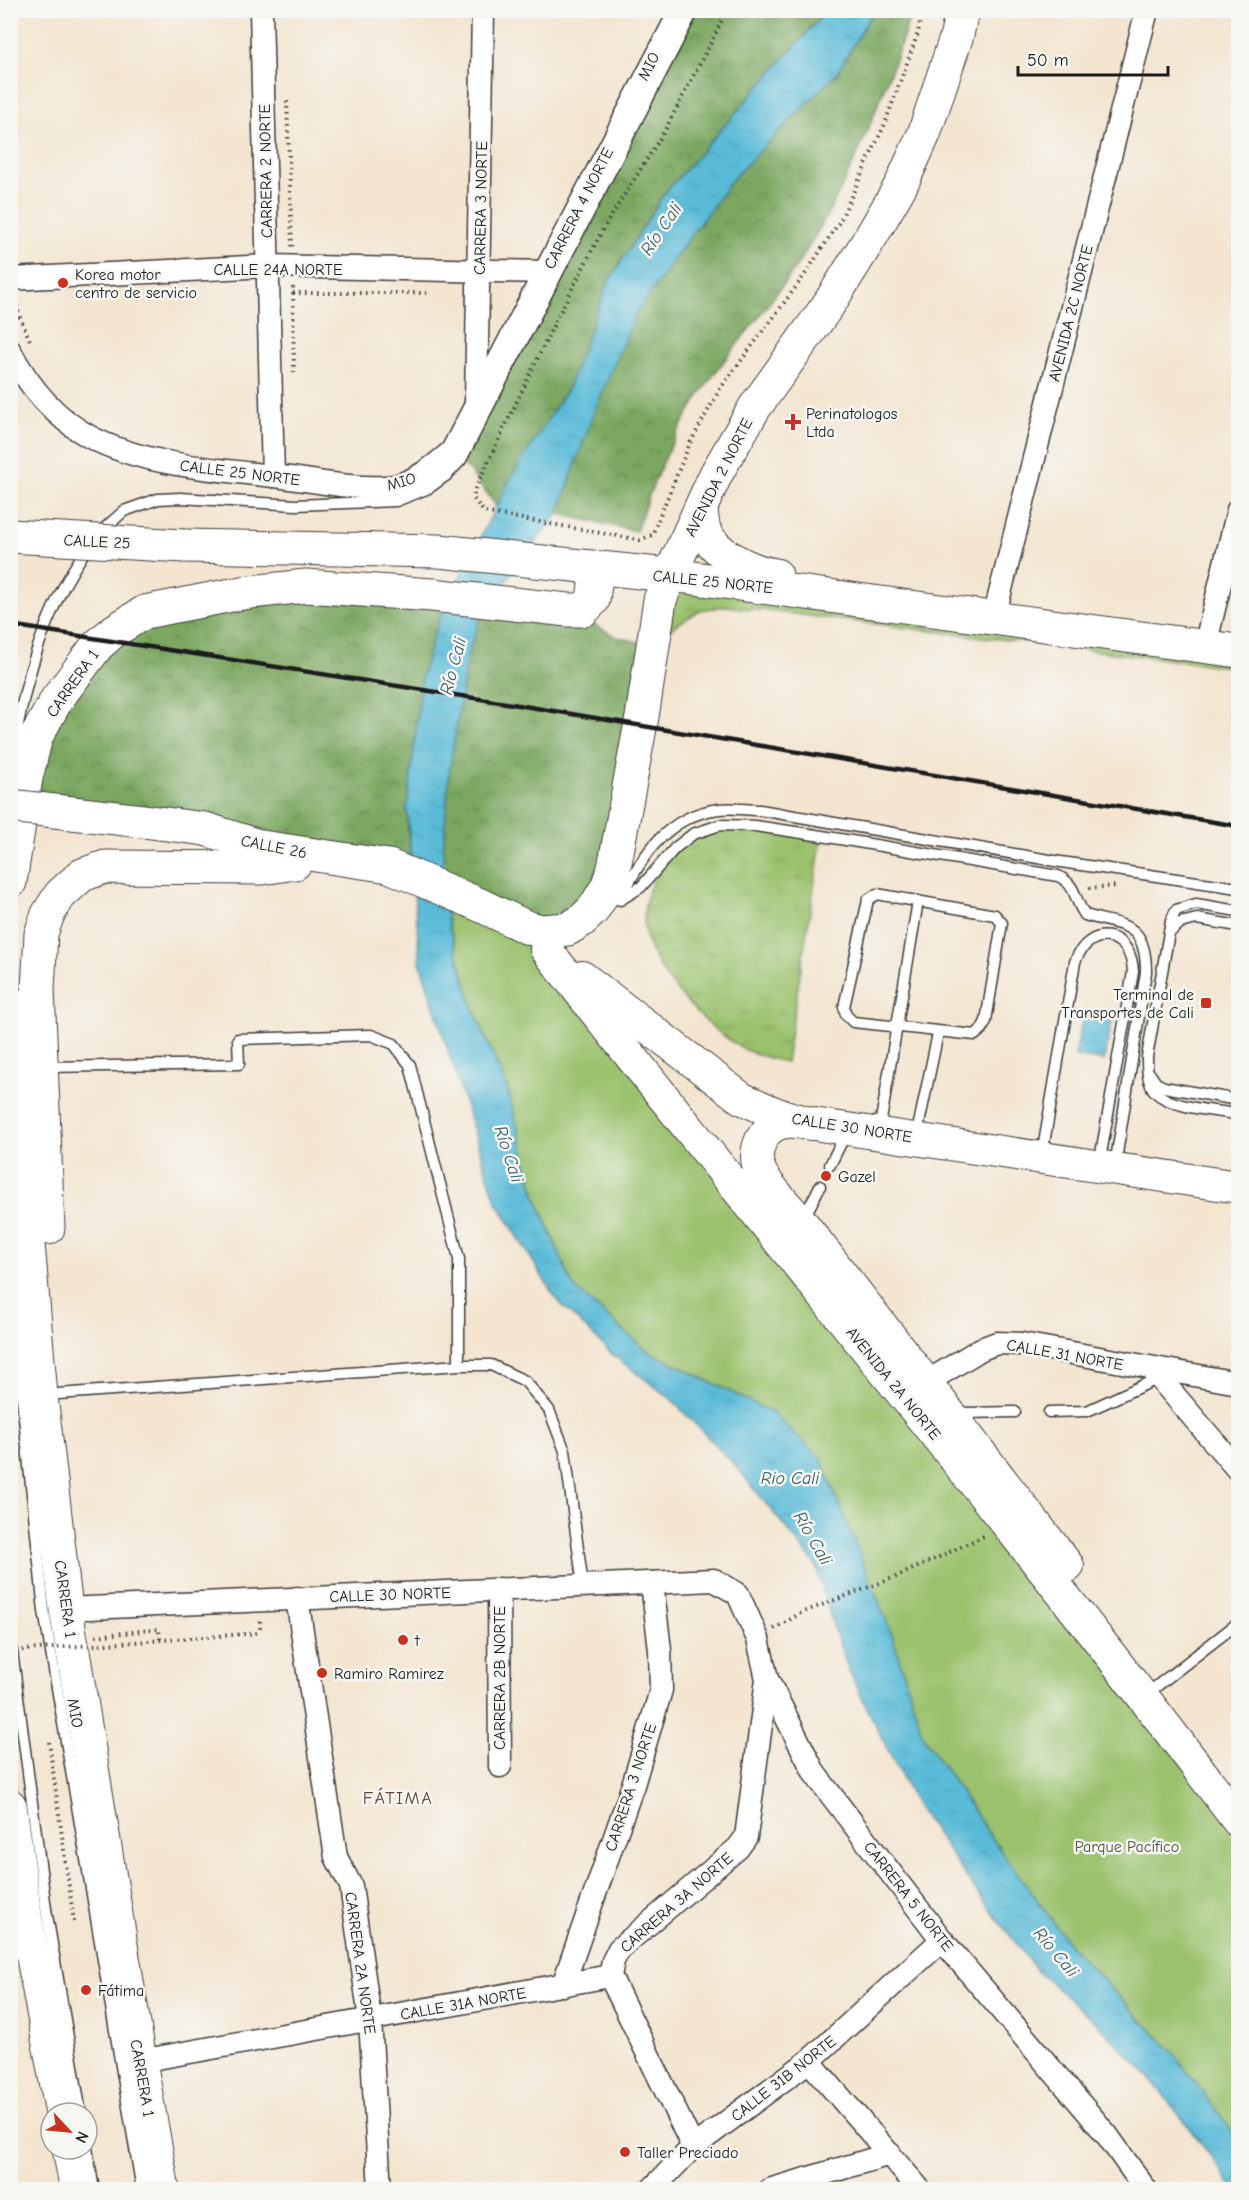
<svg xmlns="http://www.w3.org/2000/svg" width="1249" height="2200" font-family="'Comic Neue',sans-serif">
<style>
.grass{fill:url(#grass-tufts);stroke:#5b6e44;stroke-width:1.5}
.forest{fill:url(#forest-crowns);stroke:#4c623e;stroke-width:1.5}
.park{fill:#9ac16c;stroke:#5b6e44;stroke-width:1.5}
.water{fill:url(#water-ripples);stroke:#3b6c7a;stroke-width:1.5}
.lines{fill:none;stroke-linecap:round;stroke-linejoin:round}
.lane-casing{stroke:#3c3a37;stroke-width:13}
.street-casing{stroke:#3c3a37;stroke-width:25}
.secondary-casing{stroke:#3c3a37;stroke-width:34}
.primary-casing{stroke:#3c3a37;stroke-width:35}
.path{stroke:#3c3a37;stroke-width:4;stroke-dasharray:1.5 4.5;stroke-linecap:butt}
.lane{stroke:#fff;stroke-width:10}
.street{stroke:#fff;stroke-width:22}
.secondary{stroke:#fff;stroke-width:32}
.primary{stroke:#fff;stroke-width:33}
.rail{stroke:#1c1c1c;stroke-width:4.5}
.primary-bridge-casing{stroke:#3c3a37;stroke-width:35;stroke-linecap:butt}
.path-bridge{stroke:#3c3a37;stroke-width:4;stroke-dasharray:1.5 4.5;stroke-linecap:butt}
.primary-bridge{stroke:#fff;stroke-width:33}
.poi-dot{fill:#c8321e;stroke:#f6f6f2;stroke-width:2}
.labels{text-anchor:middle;stroke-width:5;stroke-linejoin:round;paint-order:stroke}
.street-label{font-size:16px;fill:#1c1c1c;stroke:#f6f6f2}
.poi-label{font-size:16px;fill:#1c1c1c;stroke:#f6f6f2;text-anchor:start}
.park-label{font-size:16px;fill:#485638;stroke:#f6f6f2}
.water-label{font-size:18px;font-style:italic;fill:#355c67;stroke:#f6f6f2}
.neighbourhood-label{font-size:18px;letter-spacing:1.5px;fill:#61463d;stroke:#f6f6f2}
</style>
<defs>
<pattern id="grass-tufts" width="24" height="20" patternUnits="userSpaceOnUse" patternTransform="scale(1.5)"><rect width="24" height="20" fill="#9ac16c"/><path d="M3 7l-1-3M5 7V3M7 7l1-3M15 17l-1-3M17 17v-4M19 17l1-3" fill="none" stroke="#84a55d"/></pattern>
<pattern id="forest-crowns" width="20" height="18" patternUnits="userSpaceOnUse" patternTransform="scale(1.5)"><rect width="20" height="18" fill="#7ba760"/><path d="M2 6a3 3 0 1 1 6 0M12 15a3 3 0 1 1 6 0" fill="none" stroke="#64874e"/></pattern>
<pattern id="water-ripples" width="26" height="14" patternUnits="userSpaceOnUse" patternTransform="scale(1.5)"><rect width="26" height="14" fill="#5abbd8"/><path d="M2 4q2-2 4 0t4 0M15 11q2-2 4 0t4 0" fill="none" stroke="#4ea0b9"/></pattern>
</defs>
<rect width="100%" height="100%" fill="#f6f6f2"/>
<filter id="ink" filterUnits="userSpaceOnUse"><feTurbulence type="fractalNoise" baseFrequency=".0167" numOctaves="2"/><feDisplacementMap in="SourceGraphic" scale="12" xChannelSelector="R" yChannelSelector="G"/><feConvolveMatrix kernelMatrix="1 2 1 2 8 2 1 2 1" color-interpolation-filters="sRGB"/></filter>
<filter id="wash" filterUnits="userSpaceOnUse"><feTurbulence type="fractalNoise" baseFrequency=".008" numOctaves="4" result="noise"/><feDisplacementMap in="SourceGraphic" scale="24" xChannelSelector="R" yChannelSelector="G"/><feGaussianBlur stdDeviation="1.35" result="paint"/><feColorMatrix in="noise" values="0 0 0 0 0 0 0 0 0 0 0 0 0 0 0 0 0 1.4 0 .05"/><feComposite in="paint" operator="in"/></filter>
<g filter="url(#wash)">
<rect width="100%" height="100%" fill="#f3e5d0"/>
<g class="grass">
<path d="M670 575 1238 651V668L726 606 700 610 676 625 653 645Z"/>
<path d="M720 825 822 836 786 1062C773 1059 758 1056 746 1050 709 1030 652 974 645 931 641 910 648 887 659 870 664 863 669 853 675 848 686 839 707 831 720 825Z"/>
</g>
<g class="forest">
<path d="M694 11H826L664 194 608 283 568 388 512 476 497 507 461 460Z"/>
<path d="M873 11H911C905 36 895 59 886 84 861 150 833 213 793 271 767 308 737 343 710 380 677 426 654 478 636 531L558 514 594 412 635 315 686 242 735 176 837 73Z"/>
<path d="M193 601 446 603 435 631 422 676 407 810 411 874 24 805 26 778 97 646Z"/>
<path d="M482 612 579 617 617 637 653 645 614 868 568 929 444 889 443 851 449 774 467 658Z"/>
</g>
<path class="park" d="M444 889 526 927 1238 1821V2139L1172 2051 1074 1950 996 1844 923 1736 891 1632 773 1413 646 1350 573 1286 535 1194 508 1090 474 1010 448 923Z"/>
<g class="water">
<path d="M826 11H873L837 73 735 176 686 242 635 315 594 412 558 514 482 612 467 658 449 774 443 851 444 889 448 923 474 1010 508 1090 535 1194 573 1286 646 1350 773 1413 821 1459 891 1632 923 1736 996 1844 1074 1950 1172 2051 1238 2139V2189H1234L1203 2145 1150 2078 1096 2022 1037 1971 974 1888 917 1806 878 1731 848 1668 832 1622 816 1565 734 1464 671 1399 613 1355 556 1299 496 1201 420 962 407 810 422 676 435 631 446 603 512 476 568 388 608 283 664 194Z"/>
<path d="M1084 1010 1113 1015 1104 1061 1075 1056Z"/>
</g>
</g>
<g filter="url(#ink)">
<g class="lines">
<defs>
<g id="lane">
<path d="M98 534 124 511 158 499 180 498 296 505 396 501 429 488 447 475 461 460 694 10"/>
<path d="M10 770C22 691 41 612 89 546"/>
<path d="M877 894 995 915 1002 923 986 1021 982 1029 975 1035 853 1022 846 1015 844 1007 868 900Z"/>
<path d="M621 899C641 856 668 815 719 809 732 807 747 810 760 810L1061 862 1238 888"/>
<path d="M620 900 641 887 675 848 693 834 720 825 755 826 822 836 1058 876C1077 885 1073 898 1085 915 1124 927 1146 921 1146 972L1115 1166"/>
<path d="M1238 911 1196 904 1176 910 1171 921 1147 1057C1147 1067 1147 1080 1153 1089 1166 1108 1216 1111 1238 1114"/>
<path d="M1169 933 1180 923 1197 919 1238 926"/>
<path d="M43 1067 239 1064 238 1039 371 1035 394 1044 410 1065 459 1259V1365"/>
<path d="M1150 1074 1156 1083 1164 1087 1238 1100"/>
<path d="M879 1132 918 901"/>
<path d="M916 1138 938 1033"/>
<path d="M1042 1155 1075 962C1089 923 1132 931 1133 972L1099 1165"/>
<path d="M830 1165 846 1133"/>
<path d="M803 1220 820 1186"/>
<path d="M10 1238 22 1398 44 1611 142 2190"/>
<path d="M58 1394 459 1365H491L525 1381 549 1410 565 1451 583 1586"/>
<path d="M1049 1412 1087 1411 1159 1378"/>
<path d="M958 1420 966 1413 1015 1412"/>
<path d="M10 1636 46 1909 81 2113"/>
<path d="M1144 1696 1238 1623"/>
<path d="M87 2148 94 2190"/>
</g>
<g id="street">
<path d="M261 10 273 476"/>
<path d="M10 279 268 266 545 272"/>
<path d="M10 351C28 385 55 418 90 437 147 467 226 470 290 478 321 482 354 489 385 487 410 486 434 467 452 451L681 10"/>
<path d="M476 402 483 10"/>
<path d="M994 617 1147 10"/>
<path d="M1205 646 1238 510"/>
<path d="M1152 1369 1238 1470"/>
<path d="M914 1390 981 1349 997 1343 1022 1344 1238 1383"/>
<path d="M499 1589 500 1766"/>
<path d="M297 1598 336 1857 351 1886 370 2019 380 2190"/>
<path d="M66 1609 714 1580 738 1594 758 1639 767 1679 815 1774 942 1940 1107 2135 1146 2190"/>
<path d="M563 1985 633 1785 661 1690 660 1650 652 1583"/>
<path d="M140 2061 610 1976"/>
<path d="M809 2061 920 2190"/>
<path d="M693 2147 610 1976 613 1961 619 1949 738 1848 746 1837 767 1679"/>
<path d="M651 2190 693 2147 809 2061 942 1940"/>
<path d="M769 2190 890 2154"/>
</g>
<g id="secondary">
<path d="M546 949C775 1241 1015 1525 1238 1821"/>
<path d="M582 977 741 1098 777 1114 813 1124 1238 1187"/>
<path d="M813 1124C803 1123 790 1120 781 1123 761 1128 751 1155 761 1173 771 1191 789 1207 802 1223L1068 1566"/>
</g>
<g id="primary">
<path d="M701 510C702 516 702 523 704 529 713 554 752 572 776 575"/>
<path d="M184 546 439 551 687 577 1238 651"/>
<path d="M143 821 205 829 262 847 389 866 480 905 526 927 541 931 568 929 581 921 593 910 607 887 614 868 642 717 660 600 670 575 716 474 755 407 829 304 872 235 901 185 924 134 957 35 962 10"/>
<path d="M10 882 26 778 36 737 57 699 97 646 114 631 145 612 242 593 306 586 432 595 568 610H583L593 600 597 568"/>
<path d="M10 1002 19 1138 41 1396 66 1609 140 2061 163 2190"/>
<path d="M48 1228 38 989 41 934 48 914 60 895 82 875 105 867 262 868 295 863"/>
<path d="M10 1806 25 1915 62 2113"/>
<path d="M69 2149 77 2190"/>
</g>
</defs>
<use href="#lane" class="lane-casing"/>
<use href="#street" class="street-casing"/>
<use href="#secondary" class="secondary-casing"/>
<use href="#primary" class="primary-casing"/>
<g class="path">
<path d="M726 10 717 31 664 132 603 229 556 320 475 489 473 498 484 512 640 540 652 535 690 443 720 389 804 276 840 221 884 126 918 33 922 10"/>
<path d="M287 101 292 247"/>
<path d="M293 287 294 376"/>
<path d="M293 293H427"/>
<path d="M16 299 19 315 31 343"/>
<path d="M1089 888 1117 886"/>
<path d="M260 1621V1633"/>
<path d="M774 1629 801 1613 896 1577 986 1535"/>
<path d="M96 1636 159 1629 160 1640"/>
<path d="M49 1742 74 1922"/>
</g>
<use href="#lane" class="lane"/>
<use href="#street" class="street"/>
<use href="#secondary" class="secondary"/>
<use href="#primary" class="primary"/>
<path class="rail" d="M10 625 518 705 1238 826"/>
<defs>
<g id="primary-bridge">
<path d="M10 536 184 546"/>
<path d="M10 806 143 821"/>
</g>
</defs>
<use href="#primary-bridge" class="primary-bridge-casing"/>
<path class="path-bridge" d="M10 1651 260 1633"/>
<use href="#primary-bridge" class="primary-bridge"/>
</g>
</g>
<g class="poi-dot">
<circle cx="63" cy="283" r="6"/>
<path d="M790 413h6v6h6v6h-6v6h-6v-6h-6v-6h6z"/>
<rect x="1200" y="997" width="12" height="12" rx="3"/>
<circle cx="826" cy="1176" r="6"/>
<circle cx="403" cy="1640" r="6"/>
<circle cx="322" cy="1673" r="6"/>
<circle cx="86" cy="1990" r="6"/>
<circle cx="625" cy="2152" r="6"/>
</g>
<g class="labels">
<g class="street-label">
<text transform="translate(648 66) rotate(-63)" y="6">MIO</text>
<text transform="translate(265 171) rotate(-91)" y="6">CARRERA 2 NORTE</text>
<text transform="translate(480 208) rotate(-89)" y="6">CARRERA 3 NORTE</text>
<text transform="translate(578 208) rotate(-63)" y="6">CARRERA 4 NORTE</text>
<text x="278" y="275">CALLE 24A NORTE</text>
<text transform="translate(1070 313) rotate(-76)" y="6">AVENIDA 2C NORTE</text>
<text transform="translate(240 472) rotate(7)" y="6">CALLE 25 NORTE</text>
<text transform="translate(718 477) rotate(-63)" y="6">AVENIDA 2 NORTE</text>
<text transform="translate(401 481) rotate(-16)" y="6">MIO</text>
<text transform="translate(97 541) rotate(3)" y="6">CALLE 25</text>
<text transform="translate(713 581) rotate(6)" y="6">CALLE 25 NORTE</text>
<text transform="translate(72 683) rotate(-55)" y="6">CARRERA 1</text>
<text transform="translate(274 846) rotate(11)" y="6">CALLE 26</text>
<text transform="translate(852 1127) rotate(9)" y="6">CALLE 30 NORTE</text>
<text transform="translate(1065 1354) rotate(10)" y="6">CALLE 31 NORTE</text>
<text transform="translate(894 1383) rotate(51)" y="6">AVENIDA 2A NORTE</text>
<text transform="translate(390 1594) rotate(-2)" y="6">CALLE 30 NORTE</text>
<text transform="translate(66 1599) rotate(82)" y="6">CARRERA 1</text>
<text transform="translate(499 1678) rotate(-90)" y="6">CARRERA 2B NORTE</text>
<text transform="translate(76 1713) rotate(80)" y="6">MIO</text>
<text transform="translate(630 1787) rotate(-72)" y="6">CARRERA 3 NORTE</text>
<text transform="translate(909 1896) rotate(52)" y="6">CARRERA 5 NORTE</text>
<text transform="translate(676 1902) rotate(-41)" y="6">CARRERA 3A NORTE</text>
<text transform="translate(361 1963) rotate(82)" y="6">CARRERA 2A NORTE</text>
<text transform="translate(463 2003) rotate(-10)" y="6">CALLE 31A NORTE</text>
<text transform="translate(143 2078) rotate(80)" y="6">CARRERA 1</text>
<text transform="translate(783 2078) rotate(-38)" y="6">CALLE 31B NORTE</text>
</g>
<g class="poi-label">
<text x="75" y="280">Korea motor<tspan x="75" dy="18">centro de servicio</tspan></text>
<text x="806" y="419">Perinatologos<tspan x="806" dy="18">Ltda</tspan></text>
<text x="1194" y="1000" text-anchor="end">Terminal de<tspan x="1194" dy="18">Transportes de Cali</tspan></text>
<text x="838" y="1182">Gazel</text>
<text x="415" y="1646">t</text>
<text x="334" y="1679">Ramiro Ramirez</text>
<text x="98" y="1996">Fátima</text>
<text x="637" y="2158">Taller Preciado</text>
</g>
<g class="park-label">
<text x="1127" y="1852">Parque Pacífico</text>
</g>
<g class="water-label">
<text transform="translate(661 229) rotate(-56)" y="6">Río Cali</text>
<text transform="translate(453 666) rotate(-75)" y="6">Río Cali</text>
<text transform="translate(509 1154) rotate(72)" y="6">Río Cali</text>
<text x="790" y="1484">Rio Cali</text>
<text transform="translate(813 1538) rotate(60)" y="6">Río Cali</text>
<text transform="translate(1056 1952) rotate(50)" y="6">Río Cali</text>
</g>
<g class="neighbourhood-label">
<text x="398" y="1804">FÁTIMA</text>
</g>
</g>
<rect width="1249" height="2200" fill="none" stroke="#f6f6f2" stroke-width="36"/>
<g transform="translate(69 2131) rotate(116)"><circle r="28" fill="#f6f6f2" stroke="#9f9f9c" stroke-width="1.5"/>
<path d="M0-4.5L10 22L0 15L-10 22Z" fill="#c8321e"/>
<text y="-9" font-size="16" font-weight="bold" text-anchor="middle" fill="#1c1c1c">N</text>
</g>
<path d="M1018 66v9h150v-9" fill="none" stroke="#1c1c1c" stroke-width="3"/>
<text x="1027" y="66" font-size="18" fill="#1c1c1c" stroke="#f6f6f2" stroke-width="4.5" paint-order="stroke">50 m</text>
</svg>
